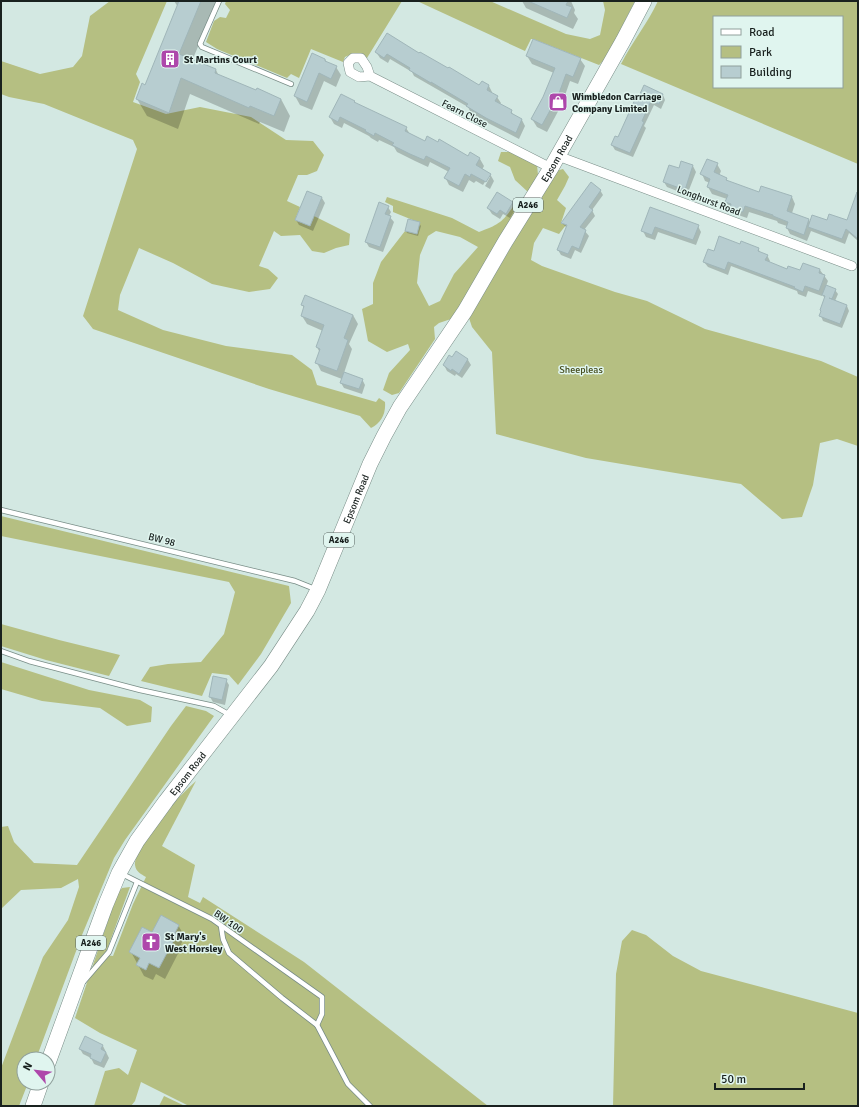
<svg xmlns="http://www.w3.org/2000/svg" width="859" height="1107" font-family="Signika,sans-serif">
<style>
.green{fill:#b5bf82;fill-rule:evenodd}
.shadow{fill:#0003}
.building{fill:#b7cdd0;stroke:#a0b6b9}
.lines{fill:none;stroke-linecap:round;stroke-linejoin:round}
.service-casing{stroke:#798d87;stroke-width:6}
.minor-casing{stroke:#798d87;stroke-width:10}
.primary-casing{stroke:#798d87;stroke-width:16}
.service{stroke:#fff;stroke-width:4.5}
.minor{stroke:#fff;stroke-width:9}
.primary{stroke:#fff;stroke-width:15}
.labels{text-anchor:middle;stroke-width:3;stroke-linejoin:round;paint-order:stroke}
.shield{fill:#e0f5ef;stroke:#55615d;stroke-width:1}
.shield-label{font-size:9px;font-weight:bold;fill:#19211f}
.poi-label{font-size:10px;font-weight:bold;fill:#19211f;stroke:#e0f5ef;text-anchor:start}
.street-label{font-size:10px;fill:#19211f;stroke:#e0f5ef}
.park-label{font-size:10px;fill:#444b1b;stroke:#e0f5ef}
</style>
<rect width="100%" height="100%" fill="#d3e8e2"/>
<g class="green">
<path d="M110 1H167L136 74 140 82 133 102 166 114 200 107 251 117 286 140 313 141 324 155 317 171 307 175H298L287 201 300 207 295 220 310 226 314 216 350 234 349 245 336 248 324 253 312 251 300 235 281 236 274 231 259 266 268 269 278 278 270 289 249 292 212 284 173 263 139 248 120 295 118 310 163 330 226 346 292 355 312 370 317 385 376 402 379 398 385 402C386 414 381 423 371 428L360 416 269 389 93 329 83 316 137 149 133 140 44 104 9 97 1 94V61L40 74 73 67 82 56 90 16Z"/>
<path d="M226 1H402L367 58 354 53 345 57 343 62 311 49 299 78 291 74 287 78 217 49 206 42 214 21 220 17 226 18 230 10 225 4Z"/>
<path d="M417 1H490L566 34 590 39 600 35 605 10 603 1H635L606 58 599 65 533 39H531L525 51Z"/>
<path d="M658 1H858V164L621 64C632 42 648 23 658 1ZM714 17H842V87H714Z"/>
<path d="M501 152H512L537 165 538 175 528 192 515 180 510 167 498 161Z"/>
<path d="M563 169 569 177 565 186 557 200 566 208 561 223 566 225 559 234 543 228 534 243 531 260 542 266 615 292 647 301 705 329 821 361 858 377V446L837 439 820 443 813 485 802 517 782 519 741 484 586 458 496 434 492 352 472 327 469 318 556 171Z"/>
<path d="M387 197 452 218 479 232C502 224 504 220 517 201L521 204 486 264 451 319 439 323 434 327 435 339 399 393 392 395 383 390 389 373 410 350 408 344 387 352 368 341 362 309 373 304V283L381 262 405 231 417 234 420 223 393 212V206L385 202ZM436 231 460 237 478 247 454 274 440 301 429 306 417 283 420 255 428 236Z"/>
<path d="M1 516 289 586 291 603 261 654 238 685 229 675 212 673 202 696 141 681 150 667 168 664 201 662 224 634 235 592 229 582 1 536Z"/>
<path d="M1 624 59 640 120 655 109 676 46 660 1 646Z"/>
<path d="M1 662 89 690 140 700 152 707 151 722 127 726 100 708 42 701 1 689Z"/>
<path d="M186 706 206 711 214 716 125 840 114 858 82 935 36 1059H24V1083H28L19 1106H1V1068L43 957 68 920 79 887 78 879 61 888 21 890 1 909V827L8 826 14 842 34 863 77 865 171 726Z"/>
<path d="M196 781 162 846 195 865 188 897 200 903 203 897 304 962 488 1106H189L141 1082 135 1101 131 1106H94L105 1071 119 1068 128 1075 137 1050 100 1033 75 1018 117 894 122 888 130 887 105 955 113 956 133 904 146 877C141 874 136 872 135 865 133 855 162 816 170 807 178 798 187 789 196 781Z"/>
<path d="M632 930 646 935 673 956 701 971 858 1013V1106H613L616 974 622 941Z"/>
<path d="M164 1096 185 1106H159Z"/>
</g>
<g class="shadow">
<path d="M174 1H217L192 61 216 70 219 76 257 91 281 99 290 116 284 132 260 122 259 124 190 94 178 129 147 116 137 99 146 86 178 7Z"/>
<path d="M522 1H571L575 10 574 13 578 19 573 29 526 8Z"/>
<path d="M376 52 419 55 479 86 482 82 489 86 492 92 491 94 497 97 501 103 500 105 511 111 514 116 522 120 525 126 519 139 490 124 471 113 468 107 414 76 412 72 390 59 388 63 380 58Z"/>
<path d="M527 56 580 59 585 66 578 84 570 81 562 104 547 132 537 127 532 119 544 97 554 73 532 64Z"/>
<path d="M325 59 327 63 336 67 341 75 336 87 324 81 312 110 300 105 295 96Z"/>
<path d="M644 87 663 95 665 100 661 109 654 105 644 126 646 128 633 157 615 150 612 145 618 139Z"/>
<path d="M354 101 356 104 406 128 410 134 425 142 468 157 480 159 484 166 482 170 490 174 494 181 490 189 485 186 490 177H488L483 185 476 181 474 183 469 180 463 192 449 185 445 177 449 172 430 162 428 167 415 161 397 152 394 147 379 140 378 142 371 138 369 136 344 123 342 128 334 124 330 117Z"/>
<path d="M707 160 717 164 721 171 719 176 726 178 728 182 759 194 792 197 795 204 792 213 809 220 810 222H847L852 209 858 211V241L849 233 845 244 811 231 807 241 790 234 787 228V226L778 223 777 221 749 212 747 218 735 214 726 202 727 199 712 194 708 187 710 183 705 181 702 174Z"/>
<path d="M682 162 693 166 696 172 687 195 667 187 664 182 679 169Z"/>
<path d="M600 190 603 195 592 210 595 216 584 230 589 236 581 253 575 250 571 259 561 255 558 250 567 228 562 223Z"/>
<path d="M498 194 513 203 516 208 510 218 503 214 500 219 492 214 488 208Z"/>
<path d="M322 198 325 203 313 231 299 225 296 220Z"/>
<path d="M388 207 391 212 389 216 394 222 383 252 369 247 366 242Z"/>
<path d="M651 208 698 226 701 232 696 245 658 232 655 240 646 237 643 231Z"/>
<path d="M419 223 421 226 418 236 407 233 406 231Z"/>
<path d="M741 245 758 249 761 253 767 255 770 261 769 263 788 270 800 271 820 270 828 281 826 286 835 290 838 294 835 301 847 306 849 311 842 328 823 321 821 316 825 299 822 294V296L808 291 806 297 798 294 797 291 731 266 728 275 708 267 704 262 714 252Z"/>
<path d="M302 305 353 315 358 324 349 344 352 349 344 373 362 379 365 385 362 394 344 388 341 383 342 379 321 371 317 363 320 353 317 347 323 331 307 324 302 316 305 309Z"/>
<path d="M456 353 468 360 471 365 462 378 456 374 455 376 447 371 444 365 453 358Z"/>
<path d="M226 680 229 685 225 705 213 702 210 697Z"/>
<path d="M178 925 185 937 181 944 182 946 165 979 156 974 153 980 144 976 131 952 153 933Z"/>
<path d="M103 1046 109 1058 104 1068 94 1064 91 1058 83 1054 80 1049Z"/>
</g>
<g class="building">
<path d="M179 1H201L179 54 216 69 215 73 256 90 257 88 281 99 274 116 250 106 249 108 181 78 169 113 136 99 142 83 145 85Z"/>
<path d="M528 1H568L566 5 572 7 567 18Z"/>
<path d="M387 33 419 53 420 52 448 68 449 67 479 85 482 81 489 85 487 90 498 96 495 101 512 110 511 113 522 119 516 133 486 118 466 106 468 104 431 82V83L409 70 410 68 387 54 384 58 375 52Z"/>
<path d="M533 39 581 58 573 77 566 74 558 96 542 125 531 119 543 97 555 68 526 56Z"/>
<path d="M312 53 325 59V61L337 66 331 79 319 73 307 102 294 96Z"/>
<path d="M644 85 663 94 659 104 651 101 642 121 644 122 630 153 611 145 615 136 618 137 637 95 639 96Z"/>
<path d="M341 94 355 101 354 102 407 127 405 131 425 141 427 136 438 142 439 139 468 156 470 152 480 158 476 165 491 174 486 182 471 174 470 177 465 174 459 186 444 178 450 168 426 156 424 160 410 154 392 145 394 143 375 133 374 136 365 131 366 130 340 117 338 122 329 117Z"/>
<path d="M707 159 718 163 714 172 727 178 726 180 759 192 761 186 792 196 787 211 809 219 804 235 786 228 788 222 773 216V215L745 206 743 212 730 208 731 204 725 202 728 195 707 187 710 179 700 174Z"/>
<path d="M681 161 693 165 685 190 663 182 669 165 679 168Z"/>
<path d="M591 182 601 190 589 207 593 210 580 227 586 230 579 249 572 246 568 254 557 250 567 225 561 223Z"/>
<path d="M307 191 322 197 310 226 295 220Z"/>
<path d="M497 192 513 202 506 214 500 210 497 214 487 208Z"/>
<path d="M857 192 858 239 846 229 842 239 808 227 812 215 827 220 829 214 847 220Z"/>
<path d="M379 202 389 206 385 214 391 216 380 247 365 242Z"/>
<path d="M650 207 699 225 693 240 655 227 652 235 641 231Z"/>
<path d="M408 219 420 222 417 234 405 231Z"/>
<path d="M719 236 740 244 741 241 759 248 758 251 768 255 765 260 787 269 788 266 800 270 803 263 820 269 819 273 825 275 819 291 805 286 803 292 794 288 795 287 728 262 725 270 703 262 708 249 714 251Z"/>
<path d="M826 285 836 289 832 299 829 298 847 305 840 324 819 316 821 311 820 310 825 296 822 295Z"/>
<path d="M305 295 353 315 344 338 348 340 337 371 315 363 320 349 316 347 324 325 301 316 304 306 301 305Z"/>
<path d="M456 351 468 359 459 374 452 369 451 371 443 365 449 355 452 357Z"/>
<path d="M344 372 363 379 359 389 340 383Z"/>
<path d="M213 676 227 679 222 700 209 697Z"/>
<path d="M161 915 179 925 175 933 177 934 159 968 149 963 146 970 136 965 140 958 129 952 142 927 152 932Z"/>
<path d="M85 1036 103 1045 101 1049 106 1052 101 1063 90 1058 91 1054 79 1049Z"/>
</g>
<g class="lines">
<defs>
<g id="service">
<path d="M219 1 200 44 202 47 291 84"/>
<path d="M1 510 295 581 315 589"/>
<path d="M1 651 29 661 140 690 214 706 230 715"/>
<path d="M122 874 212 919 322 997V1014L317 1025 348 1084 370 1106"/>
<path d="M221 926 223 939 229 953 282 998 317 1025"/>
<path d="M84 981 109 952 137 882"/>
</g>
<g id="minor">
<path d="M370 76 367 67 361 58H353L348 63 350 72 359 77 370 76 551 168"/>
<path d="M558 156 852 266"/>
</g>
<g id="primary">
<path id="s1" d="M48 1063 106 904 119 873 137 841 166 801 271 666 307 611 318 590 370 464 384 436 400 407 465 311 505 242 551 168 623 41 644 1"/>
<path d="M33 1106 41 1083"/>
</g>
</defs>
<use href="#service" class="service-casing"/>
<use href="#minor" class="minor-casing"/>
<use href="#primary" class="primary-casing"/>
<use href="#service" class="service"/>
<use href="#minor" class="minor"/>
<use href="#primary" class="primary"/>
</g>
<defs>
<symbol id="building-square" viewBox="-11 -11 22 22"><rect x="-9" y="-9" width="18" height="18" rx="4" fill="#ae47ab" stroke="#e0f5ef"/><path d="M-4-6H4V6H1V3H-1V6H-4ZM-2.5-4.3h1.7v1.8h-1.7ZM.8-4.3h1.7v1.8H.8ZM-2.5-1h1.7V.8h-1.7ZM.8-1h1.7V.8H.8Z" fill="#fff"/></symbol>
<symbol id="shop-square" viewBox="-11 -11 22 22"><rect x="-9" y="-9" width="18" height="18" rx="4" fill="#ae47ab" stroke="#e0f5ef"/><path d="M-5-2.5h2.3a2.7 3.5 0 0 1 5.4 0H5L5.5 6h-11ZM-1.5-2.5h3a1.5 2.3 0 0 0-3 0Z" fill="#fff"/></symbol>
<symbol id="church-square" viewBox="-11 -11 22 22"><rect x="-9" y="-9" width="18" height="18" rx="4" fill="#ae47ab" stroke="#e0f5ef"/><path d="M-1.2-6h2.4v3.5h3.3v2.4h-3.3V6h-2.4V-.1h-3.3v-2.4h3.3Z" fill="#fff"/></symbol>
</defs>
<g fill-rule="evenodd">
<use href="#building-square" x="159" y="48" width="22" height="22"/>
<use href="#shop-square" x="547" y="91" width="22" height="22"/>
<use href="#church-square" x="140" y="931" width="22" height="22"/>
</g>
<g class="labels">
<g class="shield">
<rect x="513" y="198" width="30" height="14" rx="3"/>
<rect x="324" y="533" width="30" height="14" rx="3"/>
<rect x="76" y="936" width="30" height="14" rx="3"/>
</g>
<g class="shield-label">
<text x="528" y="208">A246</text>
<text x="339" y="543">A246</text>
<text x="91" y="946">A246</text>
</g>
<g class="poi-label">
<text x="184" y="63">St Martins Court</text>
<text x="572" y="100">Wimbledon Carriage<tspan x="572" dy="12">Company Limited</tspan></text>
<text x="165" y="940">St Mary's<tspan x="165" dy="12">West Horsley</tspan></text>
</g>
<g class="street-label">
<text transform="translate(465 113) rotate(27)" y="4">Fearn Close</text>
<text dy="4" stroke="none"><textPath href="#s1" startOffset="1044">Epsom Road</textPath></text>
<text transform="translate(709 200) rotate(21)" y="4">Longhurst Road</text>
<text dy="4" stroke="none"><textPath href="#s1" startOffset="648">Epsom Road</textPath></text>
<text transform="translate(162 539) rotate(14)" y="4">BW 98</text>
<text dy="4" stroke="none"><textPath href="#s1" startOffset="324">Epsom Road</textPath></text>
<text transform="translate(229 921) rotate(34)" y="4">BW 100</text>
</g>
<g class="park-label">
<text x="581" y="373">Sheepleas</text>
</g>
</g>
<rect width="859" height="1107" fill="none" stroke="#19211f" stroke-width="4"/>
<rect x="713" y="16" width="130" height="72" fill="#e0f5ef" stroke="#90a09c"/>
<rect x="721" y="29" width="20" height="6" fill="#ffffff" stroke="#90a09c"/>
<text x="749" y="36" font-size="12" fill="#19211f">Road</text>
<rect x="721" y="46" width="20" height="12" fill="#b5bf82" stroke="#90a09c"/>
<text x="749" y="56" font-size="12" fill="#19211f">Park</text>
<rect x="721" y="66" width="20" height="12" fill="#b7cdd0" stroke="#90a09c"/>
<text x="749" y="76" font-size="12" fill="#19211f">Building</text>
<g transform="translate(36 1071) rotate(298)"><circle r="19" fill="#e0f5ef" stroke="#90a09c"/>
<path d="M0-3L7 15L0 10L-7 15Z" fill="#ae47ab"/>
<text y="-6" font-size="11" font-weight="bold" text-anchor="middle" fill="#19211f">N</text>
</g>
<path d="M715 1083v6h89v-6" fill="none" stroke="#19211f" stroke-width="2"/>
<text x="721" y="1083" font-size="12" fill="#19211f" stroke="#e0f5ef" stroke-width="3" paint-order="stroke">50 m</text>
</svg>
